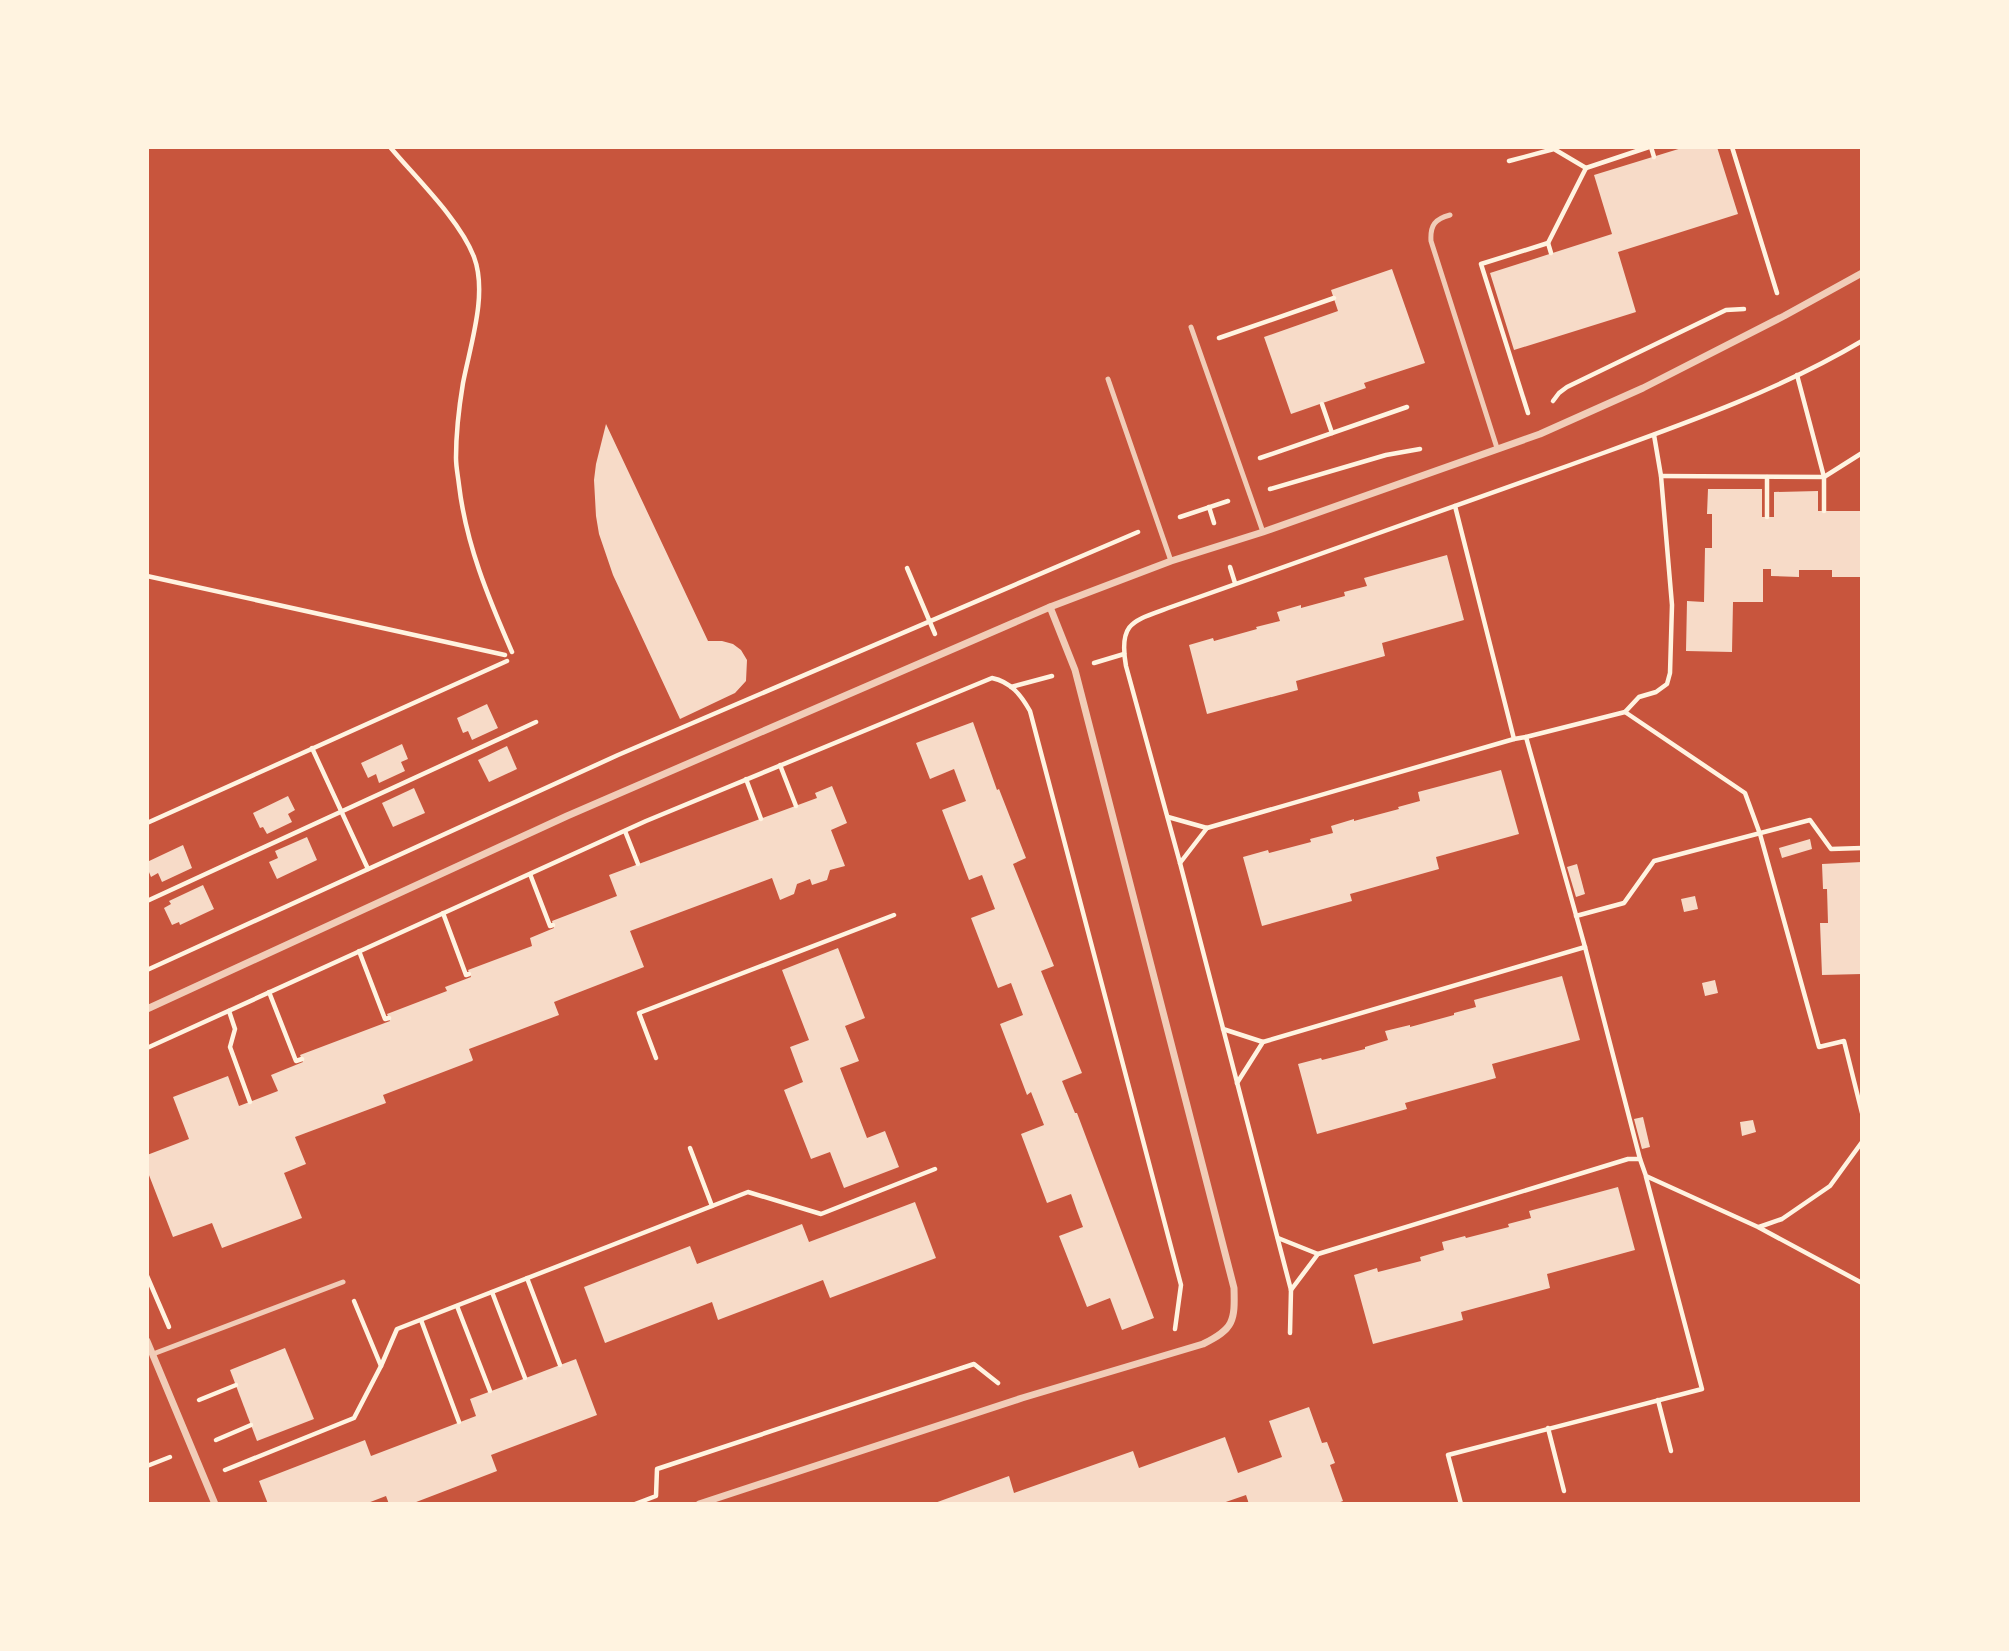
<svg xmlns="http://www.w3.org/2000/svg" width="2009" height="1651" font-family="Rubik,sans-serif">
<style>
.building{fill:#f7dbc8}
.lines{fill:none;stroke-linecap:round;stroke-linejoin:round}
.path{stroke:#fff3e0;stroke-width:4.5}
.service{stroke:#f1ccb7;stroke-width:5}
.minor{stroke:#f1ccb7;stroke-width:7}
</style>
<rect width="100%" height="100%" fill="#c8553d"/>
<g class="building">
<path d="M1685 147H1717L1738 214 1618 252 1636 312 1514 350 1490 273 1612 234 1594 175Z"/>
<path d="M1392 269 1425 363 1364 383 1366 388 1291 414 1264 337 1338 311 1331 290Z"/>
<path d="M606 424 708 641H722L733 644 741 650 747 660 746 681 735 693 680 719 613 575 599 534 596 516 594 480 596 464Z"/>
<path d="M1708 489H1762V517H1774V492L1818 491V511H1862V577H1832V570H1799V577L1771 576V569H1763V602H1733L1732 652 1686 651 1687 601 1704 602 1705 548H1712V514H1707Z"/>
<path d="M1447 555 1464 620 1382 643 1385 656 1296 681 1298 690 1207 714 1189 645 1213 638 1214 641 1257 629 1256 627 1280 621 1277 612 1301 605V608L1345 596 1344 592 1367 586 1364 578Z"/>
<path d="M487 704 498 728 472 740 468 731 463 733 457 718Z"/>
<path d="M973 722 997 790 999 789 1026 858 1013 864 1054 966 1041 971 1082 1073 1062 1081 1075 1113H1077L1154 1318 1122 1330 1110 1298 1087 1307 1059 1236 1083 1227 1077 1211 1071 1194 1047 1203 1021 1134 1044 1125 1031 1092 1027 1095 1000 1024 1023 1015 1011 983 998 988 971 918 995 909 982 875 969 880 942 810 966 801 954 769 930 779 916 743Z"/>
<path d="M402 744 408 759 401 762 405 771 379 783 376 774 368 778 361 763Z"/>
<path d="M507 746 517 769 489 782 478 760Z"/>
<path d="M1501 770 1519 834 1436 857 1439 869 1350 894 1352 901 1262 926 1243 857 1268 850 1269 853 1311 842 1310 839 1333 833 1331 826 1354 819V821L1399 809 1398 807 1420 801 1418 792Z"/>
<path d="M832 786 847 823 831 830 845 866 830 870 827 880 812 885 810 879 797 884 794 894 780 900 772 878 630 931 644 967 554 1002 559 1015 469 1049 473 1060 472 1061 383 1095 386 1103 295 1137 306 1164 284 1173 302 1218 222 1248 212 1223 173 1237 147 1170V1155L189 1139 173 1097 228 1076 239 1106 278 1091 271 1075 303 1062 300 1055 390 1021 387 1014 447 991 445 987 471 977 468 970 532 946 530 938 554 928 552 921 617 896 609 875 817 798 815 793Z"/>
<path d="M414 788 425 813 393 827 382 803Z"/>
<path d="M288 796 295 810 288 814 292 822 267 834 263 827 260 828 253 813Z"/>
<path d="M307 837 317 860 277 879 269 862 278 858 275 851Z"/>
<path d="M1810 839 1812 849 1782 858 1779 848Z"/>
<path d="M183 845 192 868 162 882 158 873 151 877 147 867V862Z"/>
<path d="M1862 862V974L1822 975 1820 923H1828L1827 889H1823L1822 864Z"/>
<path d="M1577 864 1585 894 1576 897 1567 867Z"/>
<path d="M203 885 214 909 180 925 179 922 172 925 164 908 171 904 169 901Z"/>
<path d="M1695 896 1698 909 1684 912 1681 899Z"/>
<path d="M838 948 865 1018 845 1026 859 1061 840 1068 867 1138 885 1131 899 1167 844 1188 830 1152 811 1159 784 1090 803 1082 790 1047 809 1040 782 970Z"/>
<path d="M1562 976 1580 1040 1492 1064 1496 1078 1405 1103 1407 1109 1317 1134 1298 1064 1321 1058 1322 1060 1365 1049V1047L1388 1040 1385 1031 1410 1025V1027L1454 1015V1013L1476 1007 1474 1000Z"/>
<path d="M1715 980 1718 993 1705 996 1702 983Z"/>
<path d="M1643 1117 1650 1147 1642 1149 1634 1119Z"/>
<path d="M1753 1120 1756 1132 1742 1136 1740 1122Z"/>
<path d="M1618 1187 1635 1250 1547 1274 1550 1288 1461 1312 1463 1320 1373 1344 1354 1275 1377 1268 1378 1272 1421 1261 1420 1257 1444 1250 1442 1242 1465 1236 1466 1238 1509 1227 1508 1224 1531 1218 1529 1211Z"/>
<path d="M915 1202 936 1258 830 1298 823 1280 718 1320 712 1302 605 1343 584 1287 690 1246 697 1264 802 1224 809 1242Z"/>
<path d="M285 1348 314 1419 257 1441 230 1370Z"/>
<path d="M576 1359 597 1415 491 1455 497 1471 411 1504H389L386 1496 365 1504H268L259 1481 365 1440 371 1456 476 1416 470 1399Z"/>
<path d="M1309 1407 1322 1443 1327 1442 1335 1463 1330 1465 1343 1501 1335 1504H1249L1246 1495 1220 1504H932L1009 1476 1014 1493 1133 1451 1139 1468 1225 1437 1238 1473 1282 1457 1269 1421Z"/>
</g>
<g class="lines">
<g class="path">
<path d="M390 147C416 178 460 220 474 257 488 294 470 346 463 383 459 407 456 434 456 458 456 467 458 476 459 485 466 544 488 597 512 652"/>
<path d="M1651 147 1654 157"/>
<path d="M1732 147 1777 293"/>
<path d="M1509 161 1554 149 1586 168"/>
<path d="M1548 243 1551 253"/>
<path d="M1219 338 1334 298"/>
<path d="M1797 375 1824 477V511"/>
<path d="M1553 401 1559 393 1567 387 1726 310 1744 309"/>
<path d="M1322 404 1332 433"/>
<path d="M1528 413 1481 264 1548 243 1586 168 1649 147"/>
<path d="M1654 435 1661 476 1672 605 1670 673 1667 684 1656 692 1639 697 1625 712 1745 793 1760 834 1819 1047 1844 1041 1862 1113"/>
<path d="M1260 458 1407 407"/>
<path d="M1661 476 1824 477 1862 453"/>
<path d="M1767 477V517"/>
<path d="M1270 489 1386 455 1420 449"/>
<path d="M1455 506 1514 739 1526 737 1585 947 1640 1159"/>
<path d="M1209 507 1214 523"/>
<path d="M1180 517 1228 501"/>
<path d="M1230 567 1235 583"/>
<path d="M907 568 935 634"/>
<path d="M147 576 505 655"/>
<path d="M1094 663 1124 654"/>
<path d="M1011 687 1052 676"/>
<path d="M1526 737 1625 712"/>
<path d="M312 748 368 869"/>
<path d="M780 765 796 806"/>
<path d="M746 779 761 819"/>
<path d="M1168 817 1207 828 1514 739"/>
<path d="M147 823 507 661"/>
<path d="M625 831 638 864"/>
<path d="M1180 863 1207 828"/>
<path d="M530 874 550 926 553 925"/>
<path d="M147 901 536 722"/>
<path d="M443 913 466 975 469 974"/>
<path d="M1576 916 1624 903 1654 861 1810 820 1831 849 1862 848"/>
<path d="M359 951 385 1019 389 1018"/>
<path d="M147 970 618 755 1138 532"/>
<path d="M269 992 296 1061 302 1059"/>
<path d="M229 1011 235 1029 230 1047 250 1102"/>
<path d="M1223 1029 1263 1042"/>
<path d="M147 1048 646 821 992 678C1011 682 1021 695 1030 711L1181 1285 1175 1329"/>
<path d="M656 1058 639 1013 894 915"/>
<path d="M1237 1083 1263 1042 1585 947"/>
<path d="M690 1148 712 1206"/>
<path d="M1759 1227 1782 1219 1830 1186 1862 1142"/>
<path d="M1278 1238 1318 1254"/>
<path d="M147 1276 169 1327"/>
<path d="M527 1278 560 1365"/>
<path d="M1291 1290 1318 1254 1628 1159H1640L1646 1176 1758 1227 1862 1283"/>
<path d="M492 1292 525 1378"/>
<path d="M354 1301 381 1366"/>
<path d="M457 1306 490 1391"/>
<path d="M421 1320 459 1422"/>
<path d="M1290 1333 1291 1290 1180 863 1126 666C1118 621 1134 621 1171 607 1304 559 1437 513 1570 465 1669 429 1771 395 1862 341"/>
<path d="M199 1400 236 1385"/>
<path d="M1658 1400 1671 1451"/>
<path d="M1548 1428 1564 1491"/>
<path d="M216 1440 251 1425"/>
<path d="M147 1466 170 1457"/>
<path d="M225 1470 354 1418 381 1366 397 1329 748 1192 821 1214 935 1169"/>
<path d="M635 1504 656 1496 657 1469 974 1364 998 1383"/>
<path d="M1461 1504 1448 1455 1702 1389 1646 1177"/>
</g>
<g class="service">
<path d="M1450 215C1435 219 1430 225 1431 241L1497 448"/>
<path d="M1191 327 1263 532"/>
<path d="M1108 379 1171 561"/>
<path d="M153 1354 343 1282"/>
</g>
<g class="minor">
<path d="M147 1009 567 816 1050 607 1171 561 1263 532 1540 434 1643 388 1784 316 1862 273"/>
<path d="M147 1341 215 1504"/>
<path d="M699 1504 1022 1398 1203 1344C1234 1329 1235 1321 1234 1288L1075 670 1050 607"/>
</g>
</g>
<rect width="2009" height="1651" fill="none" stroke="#fff3e0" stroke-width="298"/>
</svg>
